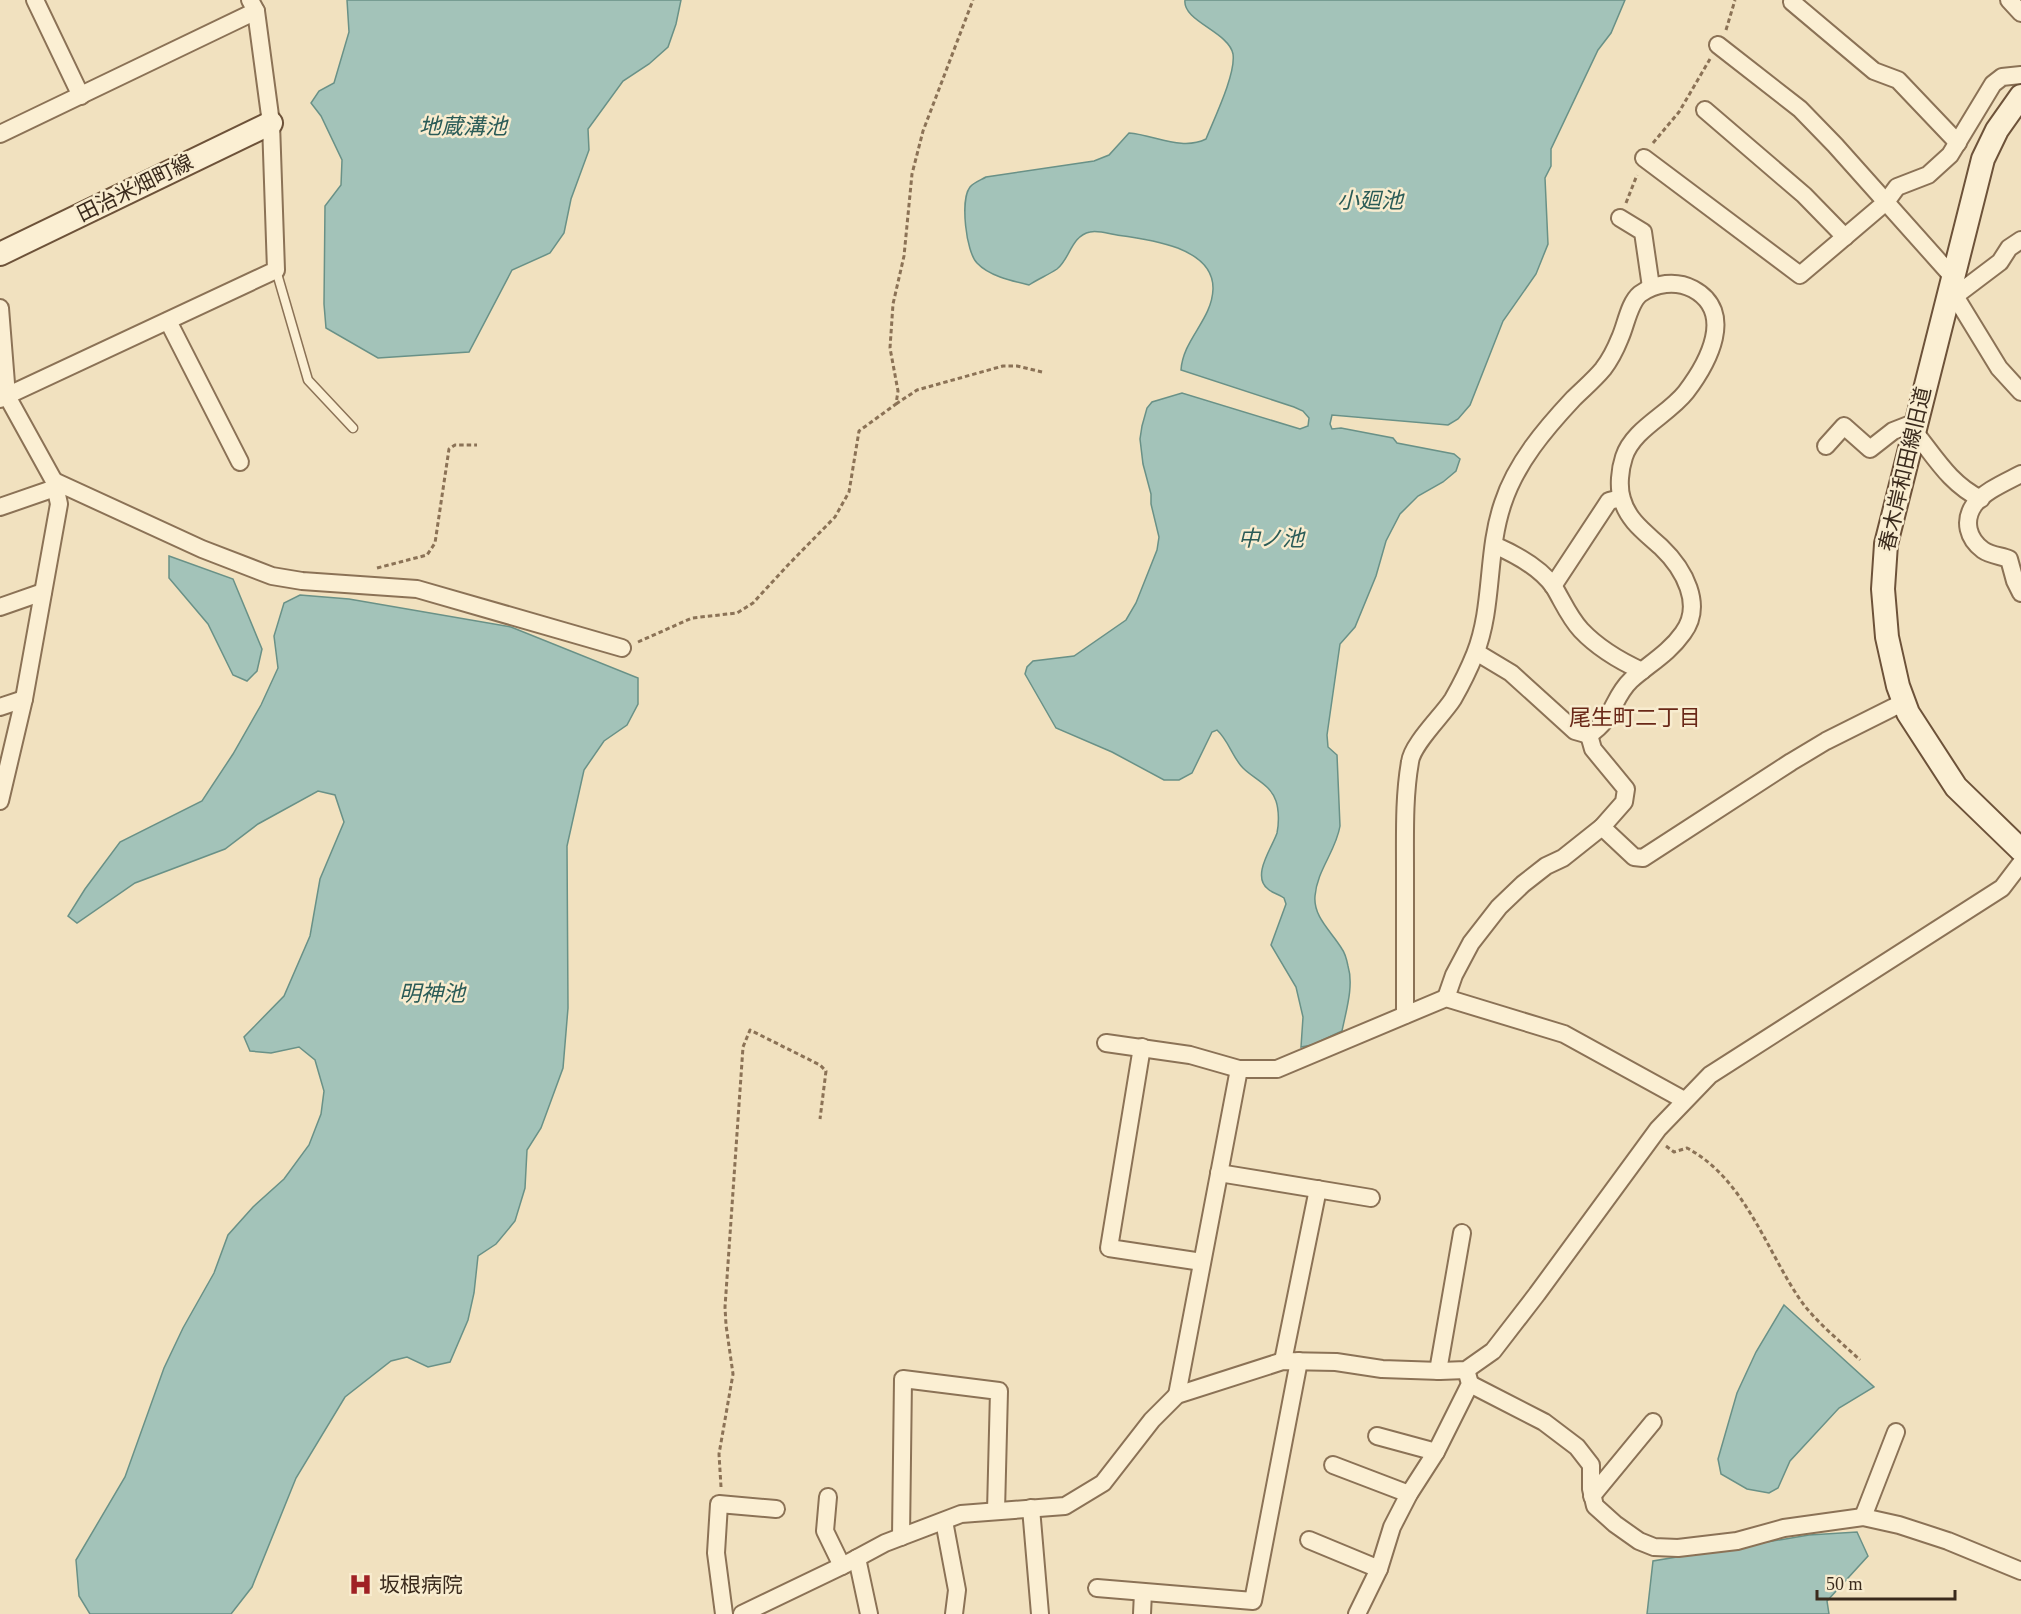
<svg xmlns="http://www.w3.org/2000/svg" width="2021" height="1614" font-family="'Times New Roman','Noto Sans JP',serif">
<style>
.water{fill:#a3c3b9;stroke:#699187;stroke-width:1.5}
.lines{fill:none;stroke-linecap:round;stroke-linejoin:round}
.lane-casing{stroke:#8b7256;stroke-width:11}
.street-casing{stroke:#8b7256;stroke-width:20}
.secondary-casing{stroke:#6d5239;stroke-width:26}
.path{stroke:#8b7256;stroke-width:3;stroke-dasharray:4.5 3;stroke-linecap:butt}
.lane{stroke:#fbefd3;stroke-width:8}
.street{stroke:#fbefd3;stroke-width:16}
.secondary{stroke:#fbefd3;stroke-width:22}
.labels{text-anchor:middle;stroke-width:5;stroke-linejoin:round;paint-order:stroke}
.street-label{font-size:21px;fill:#3a2a1c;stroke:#f8eccf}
.poi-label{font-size:21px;fill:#3a2a1c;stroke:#f8eccf;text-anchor:start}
.water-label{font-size:22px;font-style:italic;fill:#2a5b57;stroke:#f8eccf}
.neighbourhood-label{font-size:22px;fill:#692818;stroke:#f8eccf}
</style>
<rect width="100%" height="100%" fill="#f1e1bf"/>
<g class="water">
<path d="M347 0H681L676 24 668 47 649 64 623 81 588 129 589 150 571 199 564 233 550 253 512 270 469 352 378 358 326 328 324 304 325 206 341 185 342 160 321 116 311 103 319 91 334 83 349 32Z"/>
<path d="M1185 0H1625L1611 33 1598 50 1551 149V166L1545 178 1548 244 1536 274 1503 321 1470 405 1458 419 1448 425 1332 415 1330 424 1332 429 1341 428 1393 438 1397 443 1454 454 1460 459 1456 471 1443 482 1418 496 1400 514 1386 541 1376 576 1355 627 1340 644 1327 735 1328 747 1337 755 1340 826C1336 851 1317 870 1315 896 1313 917 1332 932 1342 949 1345 953 1347 961 1348 966 1354 986 1346 1011 1342 1031L1312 1045 1301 1047 1303 1017 1296 987 1271 945 1286 904 1284 898C1279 894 1272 893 1268 889 1251 876 1272 848 1277 833 1279 824 1279 810 1276 801 1271 785 1254 779 1243 768 1232 757 1229 741 1217 730L1212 732 1192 773 1179 780H1164L1112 752 1056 728 1025 674 1027 667 1033 661 1074 656 1126 620 1136 603 1157 550 1159 537 1151 504V494L1143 464 1140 439 1142 426 1147 408 1152 402 1182 393 1300 429 1308 426 1309 418 1303 411 1294 407 1181 370C1183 339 1212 320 1213 289 1214 247 1148 239 1117 235 1110 234 1098 230 1090 232 1071 236 1070 259 1057 269 1048 275 1038 279 1029 285 1012 281 989 276 977 263 966 252 960 200 970 187 974 182 981 180 986 177L1094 161 1109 155 1129 133C1155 135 1182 151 1206 139 1214 119 1236 74 1233 54 1229 32 1182 21 1185 0Z"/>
<path d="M169 556 233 579 262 649 257 671 247 681 233 675 208 624 169 578Z"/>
<path d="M300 595 349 599 511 627 638 678V704L627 725 604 741 584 770 567 846 568 1008 563 1068 541 1128 527 1150 525 1188 515 1221 496 1244 478 1256 474 1293 468 1320 450 1362 428 1367 407 1357 391 1361 345 1397 296 1478 252 1587 231 1614H90L79 1596 76 1560 125 1477 164 1368 183 1328 214 1273 228 1235 253 1207 284 1179 309 1145 321 1114 324 1091 315 1060 299 1047 271 1053 250 1051 244 1037 284 996 310 936 320 879 344 822 335 795 318 791 258 824 225 849 135 883 77 923 68 916 85 889 120 842 202 801 233 754 261 705 278 668 274 636 284 603Z"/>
<path d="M1784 1305 1874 1387 1839 1408 1790 1461 1778 1488 1769 1493 1747 1489 1721 1474 1718 1459 1737 1393 1756 1352Z"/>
<path d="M1857 1532 1868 1556 1827 1601 1829 1614H1647L1653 1561 1809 1535Z"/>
</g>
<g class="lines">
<defs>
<path id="lane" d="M276 270 308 380 353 428"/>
<g id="street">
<path d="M35 0 81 96"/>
<path d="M2009 0 2021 13"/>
<path d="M1792 2 1874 71 1898 80 1958 143"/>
<path d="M1718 45 1800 109 1835 145 1952 276"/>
<path d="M1705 110 1804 195 1845 237"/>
<path d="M0 134 256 11"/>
<path d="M1644 158 1800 275 1886 202 1897 187 1928 175 1950 155 1993 84 2002 77 2021 75"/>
<path d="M1620 218 1643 232 1651 287"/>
<path d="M1947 295 1955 296 2000 262 2009 248 2021 240"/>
<path d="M1955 296 1999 368 2021 392"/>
<path d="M0 308 7 396 54 481 59 504 24 699 0 801"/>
<path d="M168 321 240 462"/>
<path d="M0 399 276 270 271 123 256 11 250 0"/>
<path d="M1914 431C1935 457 1950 484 1981 499"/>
<path d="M1826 446 1844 426 1870 449 1893 431 1916 422"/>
<path d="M2021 474C2006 482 1984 491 1974 505 1963 521 1968 539 1983 550 1990 555 2001 556 2009 559L2015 581 2021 593"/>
<path d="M54 481 202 549 272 576 302 581 417 589 622 648"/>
<path d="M0 507 55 488"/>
<path d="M1494 545C1515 554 1540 567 1554 587 1563 602 1569 617 1581 630 1598 648 1620 661 1642 671"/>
<path d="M1553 586 1609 501 1621 498"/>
<path d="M0 607 43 592"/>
<path d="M0 707 24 699"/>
<path d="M1602 827 1634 857 1643 858 1791 762 1826 741 1904 702"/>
<path d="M1446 998 1454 975 1471 943 1499 907 1523 884 1546 866 1563 858 1602 827 1624 802 1626 789 1593 749 1589 735"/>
<path d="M1405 1015C1405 965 1405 916 1405 867 1405 833 1404 796 1410 762 1412 744 1443 715 1453 699 1461 685 1469 669 1475 654 1494 606 1486 552 1503 503 1516 463 1545 429 1573 399 1583 389 1594 380 1603 369 1610 360 1616 348 1620 338 1626 325 1629 303 1640 294 1655 283 1676 280 1693 289 1736 312 1708 363 1686 392 1668 415 1633 429 1624 457 1620 469 1618 487 1622 499 1628 521 1646 533 1661 547 1684 569 1704 605 1683 633 1669 653 1649 664 1631 680 1612 698 1615 718 1589 735L1575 731 1511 673 1476 652"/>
<path d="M1106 1043 1190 1055 1239 1069H1277L1446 998 1564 1034 1684 1100"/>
<path d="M1142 1047 1109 1248 1202 1262"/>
<path d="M1219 1173 1371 1198"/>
<path d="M1283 1361 1318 1189"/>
<path d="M1438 1371 1462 1233"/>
<path d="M1470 1384 1544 1422 1577 1447 1591 1465V1489L1595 1506 1615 1524 1639 1541 1654 1547 1678 1548 1737 1541 1784 1528 1863 1517 1899 1525 1948 1541 2021 1571"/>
<path d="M1177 1395 1239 1069"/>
<path d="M1377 1436 1436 1452"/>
<path d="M1333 1465 1409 1494"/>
<path d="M1592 1496 1653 1422"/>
<path d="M828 1497 825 1531 842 1566"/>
<path d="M1031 1508 1040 1614"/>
<path d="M1863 1517 1896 1432"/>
<path d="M944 1521 957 1590 954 1614"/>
<path d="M901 1537 903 1379 999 1391 996 1511"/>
<path d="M1309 1540 1379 1569"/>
<path d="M857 1558 869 1614"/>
<path d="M1097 1588 1253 1601 1299 1361"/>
<path d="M724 1614 716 1553 719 1504 776 1509"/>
<path d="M742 1614 846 1564 885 1543 961 1514 1065 1506 1103 1483 1152 1420 1177 1395 1283 1361 1336 1362 1382 1369 1440 1371 1466 1370 1493 1351 1537 1294 1658 1129 1710 1075 2002 888 2021 863"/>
<path d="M1142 1614 1143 1592"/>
<path d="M1357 1614 1379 1569 1392 1527 1409 1494 1436 1452 1470 1384 1467 1373"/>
</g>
<g id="secondary">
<path d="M2021 96 1997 130 1983 159 1886 544 1883 589 1887 637 1898 686 1908 713 1956 787 2021 850"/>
<path d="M0 254 271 123"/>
</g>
</defs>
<use href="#lane" class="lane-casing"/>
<use href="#street" class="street-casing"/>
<use href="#secondary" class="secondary-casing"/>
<g class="path">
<path d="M1726 30 1735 0"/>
<path d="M1653 143 1679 112 1710 59"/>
<path d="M1626 203 1637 175"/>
<path d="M896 404 917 390 1003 366H1017L1042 372"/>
<path d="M377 568 427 555 435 543 449 449 455 445H477"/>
<path d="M638 642 692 618 737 613 753 603 788 565 835 517 849 492 859 431 896 404 898 391 890 348 893 304 904 256 912 174 923 131 973 0"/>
<path d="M1666 1146 1674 1152 1687 1148C1745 1179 1766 1250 1801 1301 1817 1323 1840 1341 1860 1360"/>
<path d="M721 1487 719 1454 733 1374 726 1325 725 1307 743 1047 750 1030 820 1065 826 1071 820 1119"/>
</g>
<use href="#lane" class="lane"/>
<use href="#street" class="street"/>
<use href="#secondary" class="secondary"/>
</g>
<defs>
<symbol id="hospital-bare" viewBox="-9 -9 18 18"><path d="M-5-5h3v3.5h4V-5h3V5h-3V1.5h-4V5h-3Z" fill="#9f2124" stroke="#f8eccf" stroke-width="2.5" paint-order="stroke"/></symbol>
</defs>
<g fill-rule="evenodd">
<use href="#hospital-bare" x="344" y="1568" width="33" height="33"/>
</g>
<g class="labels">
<g class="street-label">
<text transform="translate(135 188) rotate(-26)" y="7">田治米畑町線</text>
<text transform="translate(1905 469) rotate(-77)" y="7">春木岸和田線旧道</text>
</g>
<g class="poi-label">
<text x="379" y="1592">坂根病院</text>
</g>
<g class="water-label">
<text x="463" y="134">地蔵溝池</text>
<text x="1370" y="208">小廻池</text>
<text x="1271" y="546">中ノ池</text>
<text x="432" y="1001">明神池</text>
</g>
<g class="neighbourhood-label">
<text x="1635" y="725">尾生町二丁目</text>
</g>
</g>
<path d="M1817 1590v9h138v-9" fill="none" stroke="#3a2a1c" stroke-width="3"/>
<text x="1826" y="1590" font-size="18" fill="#3a2a1c" stroke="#f8eccf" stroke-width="4.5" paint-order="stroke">50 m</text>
</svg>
